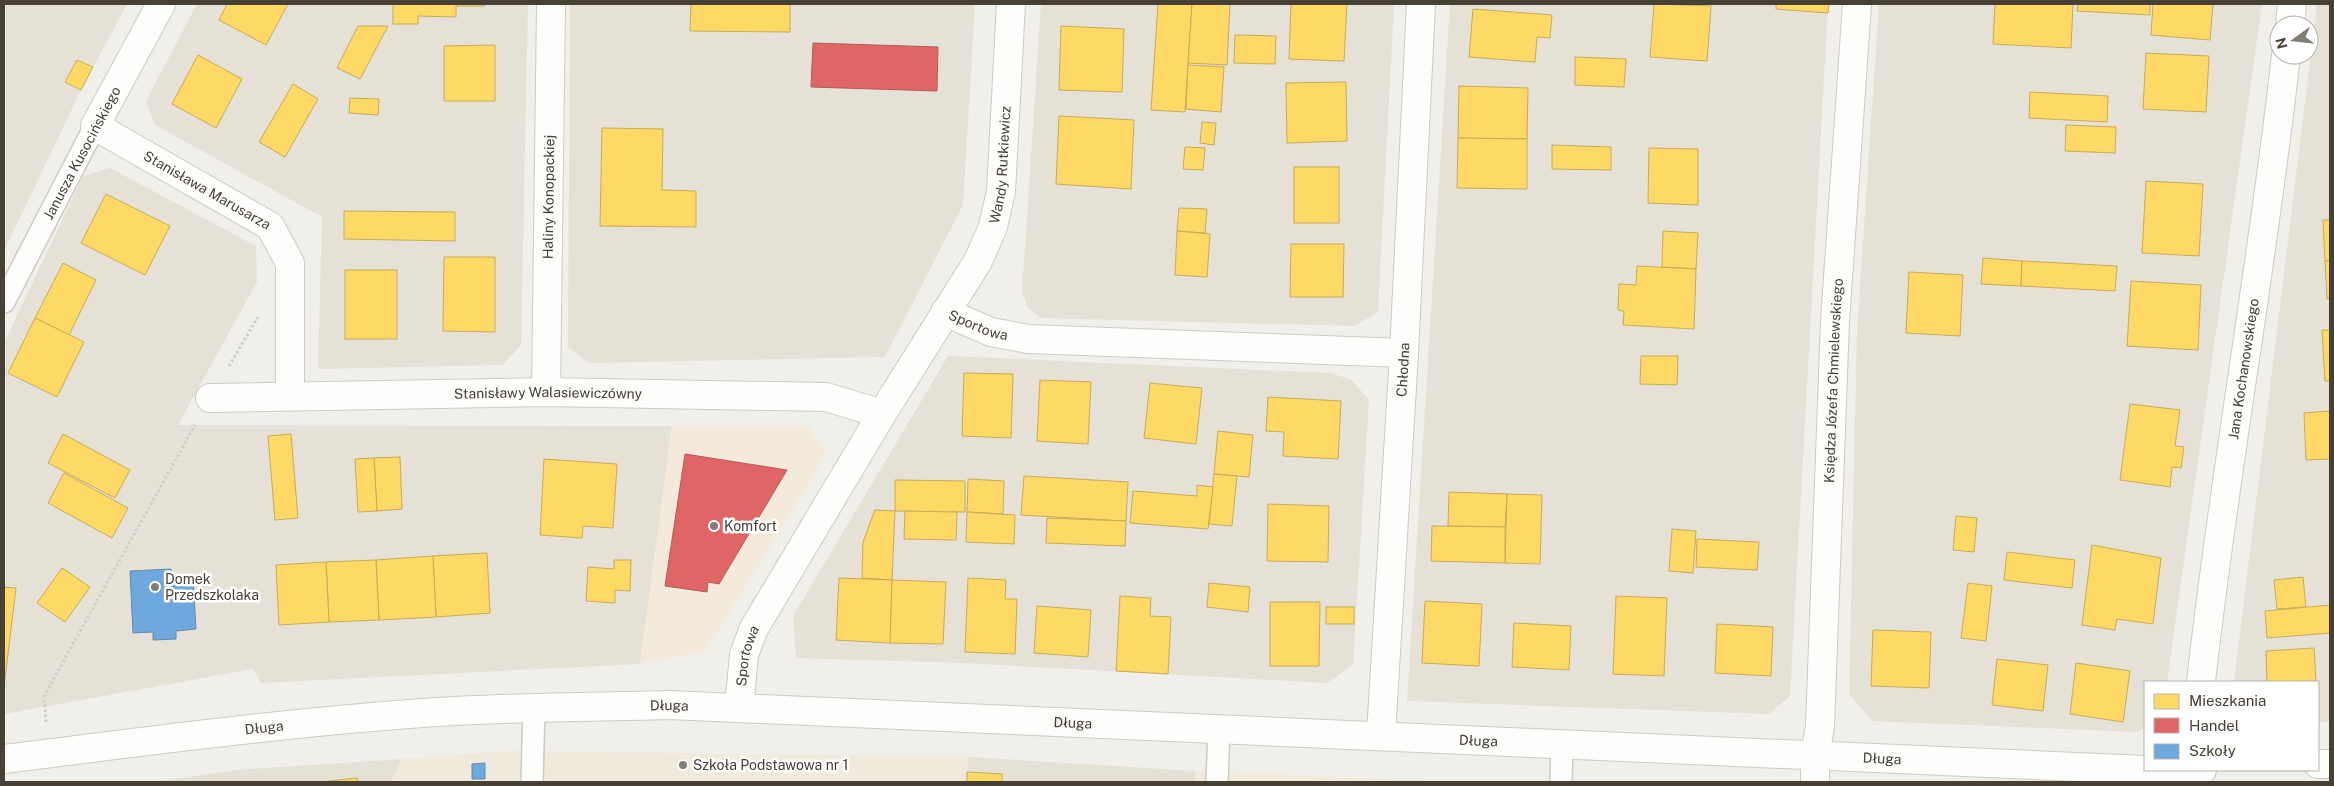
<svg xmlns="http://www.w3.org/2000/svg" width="2334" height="786" font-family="'Public Sans',sans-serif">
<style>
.residential{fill:#e5e1d7}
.commercial{fill:#f4eadc}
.education{fill:#efeadb}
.homes{fill:#ffd966;stroke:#c8ab57}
.shops{fill:#e06666;stroke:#b25b57}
.schools{fill:#6fa8dc;stroke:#6389aa}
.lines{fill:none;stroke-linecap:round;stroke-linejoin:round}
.service-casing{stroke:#cdcbc6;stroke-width:24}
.minor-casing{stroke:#cdcbc6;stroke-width:30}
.tertiary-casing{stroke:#cdcbc6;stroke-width:30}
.path{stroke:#d1ceca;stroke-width:3;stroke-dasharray:2.5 2.5;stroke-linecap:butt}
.service{stroke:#fdfdfc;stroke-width:21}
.minor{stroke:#fdfdfc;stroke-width:28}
.tertiary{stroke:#fdfdfc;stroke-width:28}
.poi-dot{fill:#827d74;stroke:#fff;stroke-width:2}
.labels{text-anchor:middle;stroke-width:5;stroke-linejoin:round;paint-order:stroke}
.street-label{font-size:14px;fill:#474035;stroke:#fff}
.poi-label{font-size:14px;fill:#474035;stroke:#fff;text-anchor:start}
</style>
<rect width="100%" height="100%" fill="#f0efea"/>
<g class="residential">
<path d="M4 4H127L81 90 4 251Z"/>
<path d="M197 4H528L521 345 503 365 318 369 322 217 155 125 146 101Z"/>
<path d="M570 4H975L963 205 885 357 589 363 568 348Z"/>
<path d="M1041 4H1394L1378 312 1355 326 1041 318 1028 308 1022 292Z"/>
<path d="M1450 4H1828L1790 696 1769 714 1407 701Z"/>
<path d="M1879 4H2262L2167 682H2145V726L2138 732 1872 721 1849 694 1857 332Z"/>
<path d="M2317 4H2330V721L2318 723V682H2234Z"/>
<path d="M110 168 256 246 257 282 178 425 672 426 640 664 261 683 253 669 4 714V343L83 176Z"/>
<path d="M948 356 1331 373 1352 380 1369 400 1353 665 1327 683 963 663 796 658 793 616Z"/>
<path d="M968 757 1195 771V782H967Z"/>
<path d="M402 759 391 782H153L237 770Z"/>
</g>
<g class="commercial">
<path d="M672 426H808L826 455 706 651 640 664Z"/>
<path d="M1196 771 1453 782H1195Z"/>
</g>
<path class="education" d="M509 751 968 757 967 782H391L402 759Z"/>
<g class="homes">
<path d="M227 4H288L266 45 219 20Z"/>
<path d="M393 4H485V6H456V17L418 16V24H393Z"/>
<path d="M691 4H790V32L690 31Z"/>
<path d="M1158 4H1192L1185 112 1151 110Z"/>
<path d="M1192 4H1230L1227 65 1188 63Z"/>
<path d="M1291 4H1347L1344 61 1289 59Z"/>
<path d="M1654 4 1711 6 1707 61 1650 57Z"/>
<path d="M1776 4H1829L1828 13 1776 9Z"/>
<path d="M1995 4H2073L2071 48 1993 44Z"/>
<path d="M2078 4H2150V15L2077 11Z"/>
<path d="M2153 4H2213L2210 40 2151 35Z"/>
<path d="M1473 9 1552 15 1550 38 1537 37 1535 62 1469 57Z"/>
<path d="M358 26H388L360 79 337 68Z"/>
<path d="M1061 26 1124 29 1122 92 1059 90Z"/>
<path d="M1235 35 1276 36 1275 64 1234 63Z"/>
<path d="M495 45V101H444V46Z"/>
<path d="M2146 53 2209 56 2206 112 2143 109Z"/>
<path d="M198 55 242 79 216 128 172 104Z"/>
<path d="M1575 57 1626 59 1624 87 1575 85Z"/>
<path d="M77 60 93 67 81 90 65 82Z"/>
<path d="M1188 65 1224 67 1221 112 1186 109Z"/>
<path d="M1346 82 1347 141 1287 143 1286 83Z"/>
<path d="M293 84 318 99 285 157 259 142Z"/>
<path d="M1459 86 1528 88 1527 139 1458 138Z"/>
<path d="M2030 92 2108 96 2107 122 2029 118Z"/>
<path d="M350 98 379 99 378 115 349 113Z"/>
<path d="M1059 116 1134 120 1131 189 1056 184Z"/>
<path d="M1202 122 1216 123 1214 145 1200 143Z"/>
<path d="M2066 125 2116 127 2115 153 2065 151Z"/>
<path d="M602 128 663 129 662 190 696 191V227L600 226Z"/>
<path d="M1458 138 1527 139V189L1457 188Z"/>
<path d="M1552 145 1611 147V170L1552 169Z"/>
<path d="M1185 147 1205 148 1203 170 1183 169Z"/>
<path d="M1649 148 1698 149V205L1648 203Z"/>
<rect x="1294" y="167" width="45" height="56"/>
<path d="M2146 181 2203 184 2199 256 2142 253Z"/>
<path d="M106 194 170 226 145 275 81 243Z"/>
<path d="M1179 208 1207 209 1205 233 1177 231Z"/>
<path d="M344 211 455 212V241L344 239Z"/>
<path d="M2323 220H2330V261H2325Z"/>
<path d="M1177 231 1210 234 1207 277 1175 275Z"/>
<path d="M1663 231 1698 233 1696 269 1662 267Z"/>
<path d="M1291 244H1344L1343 297H1290Z"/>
<path d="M444 257H495V332L443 331Z"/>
<path d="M1983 258 2022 261 2021 286 1981 284Z"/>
<path d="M2022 261 2117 266 2115 291 2021 286Z"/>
<path d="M2325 261H2330V298L2327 299Z"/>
<path d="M63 263 96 280 69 335 35 318Z"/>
<path d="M1637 266 1696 269 1694 329 1623 325 1624 311 1618 310 1619 284 1636 285Z"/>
<rect x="345" y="270" width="52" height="69"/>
<path d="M1909 272 1963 275 1960 336 1906 333Z"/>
<path d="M2131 281 2201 285 2198 350 2127 346Z"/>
<path d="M35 318 84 342 57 397 8 373Z"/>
<path d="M2322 330H2330V381H2325Z"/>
<path d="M1641 356H1678L1677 385 1640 384Z"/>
<path d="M964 373 1013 374 1011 438 962 436Z"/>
<path d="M1040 380 1091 382 1088 444 1037 441Z"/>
<path d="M1150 383 1202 388 1196 444 1144 438Z"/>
<path d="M1268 397 1341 401 1338 459 1283 456 1284 432 1266 431Z"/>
<path d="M2130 404 2180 410 2175 446 2184 447 2181 468 2172 467 2170 487 2120 480Z"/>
<path d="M2330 411V459L2306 460 2304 413Z"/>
<path d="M1218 431 1253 435 1249 477 1214 474Z"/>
<path d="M63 434 130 470 115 498 48 463Z"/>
<path d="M291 434 298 518 275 520 268 436Z"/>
<path d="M400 457 402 509 377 511 374 458Z"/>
<path d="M374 458 377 511 358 512 355 459Z"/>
<path d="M544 459 617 464 613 528 583 526 582 538 540 535Z"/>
<path d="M64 473 128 508 112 538 48 503Z"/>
<path d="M1214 474 1237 476 1232 526 1209 524Z"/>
<path d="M1024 476 1128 482 1126 521 1021 515Z"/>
<path d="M968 479 1004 481 1003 514 967 512Z"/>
<path d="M895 480 965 481V512L895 511Z"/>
<path d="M1197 485 1213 487 1208 529 1130 523 1133 491 1197 496Z"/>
<path d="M1449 492 1507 494 1505 527 1448 526Z"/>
<path d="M1507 494 1542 495 1540 564 1505 563Z"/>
<path d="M1268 504 1329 506 1328 562 1267 561Z"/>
<path d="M875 510 895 511 892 580 862 578 863 542Z"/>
<path d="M905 511 957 512 956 540 904 539Z"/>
<path d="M967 512 1015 515 1014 544 966 542Z"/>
<path d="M1956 516 1977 518 1974 552 1953 550Z"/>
<path d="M1047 518 1126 521 1125 546 1046 543Z"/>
<path d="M1432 526 1505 527V563L1431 561Z"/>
<path d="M1672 529 1696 531 1693 573 1669 571Z"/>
<path d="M1697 539 1759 542 1757 570 1696 567Z"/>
<path d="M2092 545 2161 558 2153 624 2117 619 2115 630 2082 625Z"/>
<path d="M2007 552 2075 560 2072 588 2004 580Z"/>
<path d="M487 553 490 613 436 617 433 556Z"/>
<path d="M433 556 436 617 379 620 376 560Z"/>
<path d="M376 560 379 620 329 622 326 562Z"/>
<path d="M614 560H631L630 591 615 590V603L586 601 588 567 614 569Z"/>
<path d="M326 562 329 622 279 625 276 565Z"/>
<path d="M62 568 90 587 65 622 37 603Z"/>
<path d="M2303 577 2306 607 2277 609 2274 580Z"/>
<path d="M839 578 892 580 890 643 836 640Z"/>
<path d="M968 578 1006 580 1005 599H1017L1015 654 965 652Z"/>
<path d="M892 580 946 582 943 644 890 643Z"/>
<path d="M1209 583 1250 587 1248 612 1207 607Z"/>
<path d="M1968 583 1992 586 1986 641 1961 638Z"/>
<path d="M4 587 16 588 4 687Z"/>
<path d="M1120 596 1151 598 1150 616 1171 617 1168 674 1116 671Z"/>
<path d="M1616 596 1667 598 1664 676 1613 674Z"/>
<path d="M1425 601 1482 604 1479 666 1422 663Z"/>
<path d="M1270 602H1320L1319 666H1270Z"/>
<path d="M2330 605V633L2267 638 2265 611Z"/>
<path d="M1037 606 1091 610 1088 657 1034 653Z"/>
<rect x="1326" y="607" width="28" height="17"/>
<path d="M1514 623 1571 626 1569 670 1512 667Z"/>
<path d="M1717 624 1773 627 1771 676 1715 673Z"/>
<path d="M1873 630 1931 632 1929 688 1871 686Z"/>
<path d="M2314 648 2316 682H2267L2266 651Z"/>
<path d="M1997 659 2048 665 2043 711 1992 705Z"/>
<path d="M2076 663 2130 671 2123 722 2070 714Z"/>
<path d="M967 772 1002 774V782H967Z"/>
<path d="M357 778 358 782H320Z"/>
</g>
<g class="shops">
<path d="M813 43 938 47 937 91 811 87Z"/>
<path d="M685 454 787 470 719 584 708 582 707 592 665 586Z"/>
</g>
<g class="schools">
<path d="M171 569 172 579 193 578 196 629 176 631V639L153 640V632L133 633 130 571Z"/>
<path d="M485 763V779H472V764Z"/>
</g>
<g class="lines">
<defs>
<g id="service">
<path d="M4 302 95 126"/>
<path d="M532 782 534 708"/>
<path d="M1217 782 1219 729"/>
<path d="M1561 782 1562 744"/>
</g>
<g id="minor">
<path id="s1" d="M161 4 95 126 270 226 290 263V396"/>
<path d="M2290 25 2292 4"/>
<path id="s2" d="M945 312 991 332 1028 339 1404 353"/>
<path id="s3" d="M546 392 551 4"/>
<path id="s4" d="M210 398 546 392 826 397 882 414"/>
<path id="s5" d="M2201 682C2224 473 2263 265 2286 55"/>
<path id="s6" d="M739 707 744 655 753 630 882 414 978 261 993 227 1001 191 1011 4"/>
<path id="s7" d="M1381 735 1404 353 1421 4"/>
<path id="s8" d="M1815 782V756L1820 726 1835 321 1857 4"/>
</g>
<g id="tertiary">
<path id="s9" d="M4 759C147 741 291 722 436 712 514 707 592 707 670 705L2145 770"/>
<path d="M2318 764H2330"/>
<path d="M2152 770H2202"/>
</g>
</defs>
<use href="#service" class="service-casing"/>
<use href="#minor" class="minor-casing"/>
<use href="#tertiary" class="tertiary-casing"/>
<g class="path">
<path d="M229 366 258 317"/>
<path d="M46 722 44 696 195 425"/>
</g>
<use href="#service" class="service"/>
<use href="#minor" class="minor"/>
<use href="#tertiary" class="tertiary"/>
</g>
<g class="poi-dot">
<circle cx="714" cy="526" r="5"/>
<circle cx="155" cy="587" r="5"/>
<circle cx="683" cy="765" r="5"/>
</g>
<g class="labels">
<g class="street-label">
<text transform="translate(82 153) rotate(-62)" y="5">Janusza Kusocińskiego</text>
<text dy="5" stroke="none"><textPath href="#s6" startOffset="611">Wandy Rutkiewicz</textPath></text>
<text dy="5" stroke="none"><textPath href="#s1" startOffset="268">Stanisława Marusarza</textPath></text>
<text dy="5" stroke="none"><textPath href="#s3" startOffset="195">Haliny Konopackiej</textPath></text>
<text dy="5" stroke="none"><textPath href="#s2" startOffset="36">Sportowa</textPath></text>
<text dy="5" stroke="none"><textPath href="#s5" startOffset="316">Jana Kochanowskiego</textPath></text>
<text dy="5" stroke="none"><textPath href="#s7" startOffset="366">Chłodna</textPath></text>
<text dy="5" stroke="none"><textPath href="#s8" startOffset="402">Księdza Józefa Chmielewskiego</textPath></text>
<text dy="5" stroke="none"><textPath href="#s4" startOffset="338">Stanisławy Walasiewiczówny</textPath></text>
<text dy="5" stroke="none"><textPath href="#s6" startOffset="52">Sportowa</textPath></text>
<text dy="5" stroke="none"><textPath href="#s9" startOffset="668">Długa</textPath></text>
<text dy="5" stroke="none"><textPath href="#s9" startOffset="1072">Długa</textPath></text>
<text dy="5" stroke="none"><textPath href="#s9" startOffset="262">Długa</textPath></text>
<text dy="5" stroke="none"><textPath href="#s9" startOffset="1478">Długa</textPath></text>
<text dy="5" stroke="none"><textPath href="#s9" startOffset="1882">Długa</textPath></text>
</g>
<g class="poi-label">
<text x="724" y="531">Komfort</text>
<text x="165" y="584">Domek<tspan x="165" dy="16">Przedszkolaka</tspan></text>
<text x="693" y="770">Szkoła Podstawowa nr 1</text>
</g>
</g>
<rect width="2334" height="786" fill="none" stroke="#474035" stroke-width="10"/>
<rect x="2144" y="681" width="175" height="90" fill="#ffffff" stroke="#b5b3ae"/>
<rect x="2154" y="694" width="25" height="15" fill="#ffd966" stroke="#b5b3ae"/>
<text x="2189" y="706" font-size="15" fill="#474035">Mieszkania</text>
<rect x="2154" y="718" width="25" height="15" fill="#e06666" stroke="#b5b3ae"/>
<text x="2189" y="731" font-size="15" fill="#474035">Handel</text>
<rect x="2154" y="744" width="25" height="15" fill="#6fa8dc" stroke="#b5b3ae"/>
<text x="2189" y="756" font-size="15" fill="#474035">Szkoły</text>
<g transform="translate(2294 40) rotate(255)"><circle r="24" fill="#ffffff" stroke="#b5b3ae"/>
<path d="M0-4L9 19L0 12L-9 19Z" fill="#827d74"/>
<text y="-8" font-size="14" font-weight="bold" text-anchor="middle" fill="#474035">N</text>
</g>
</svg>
